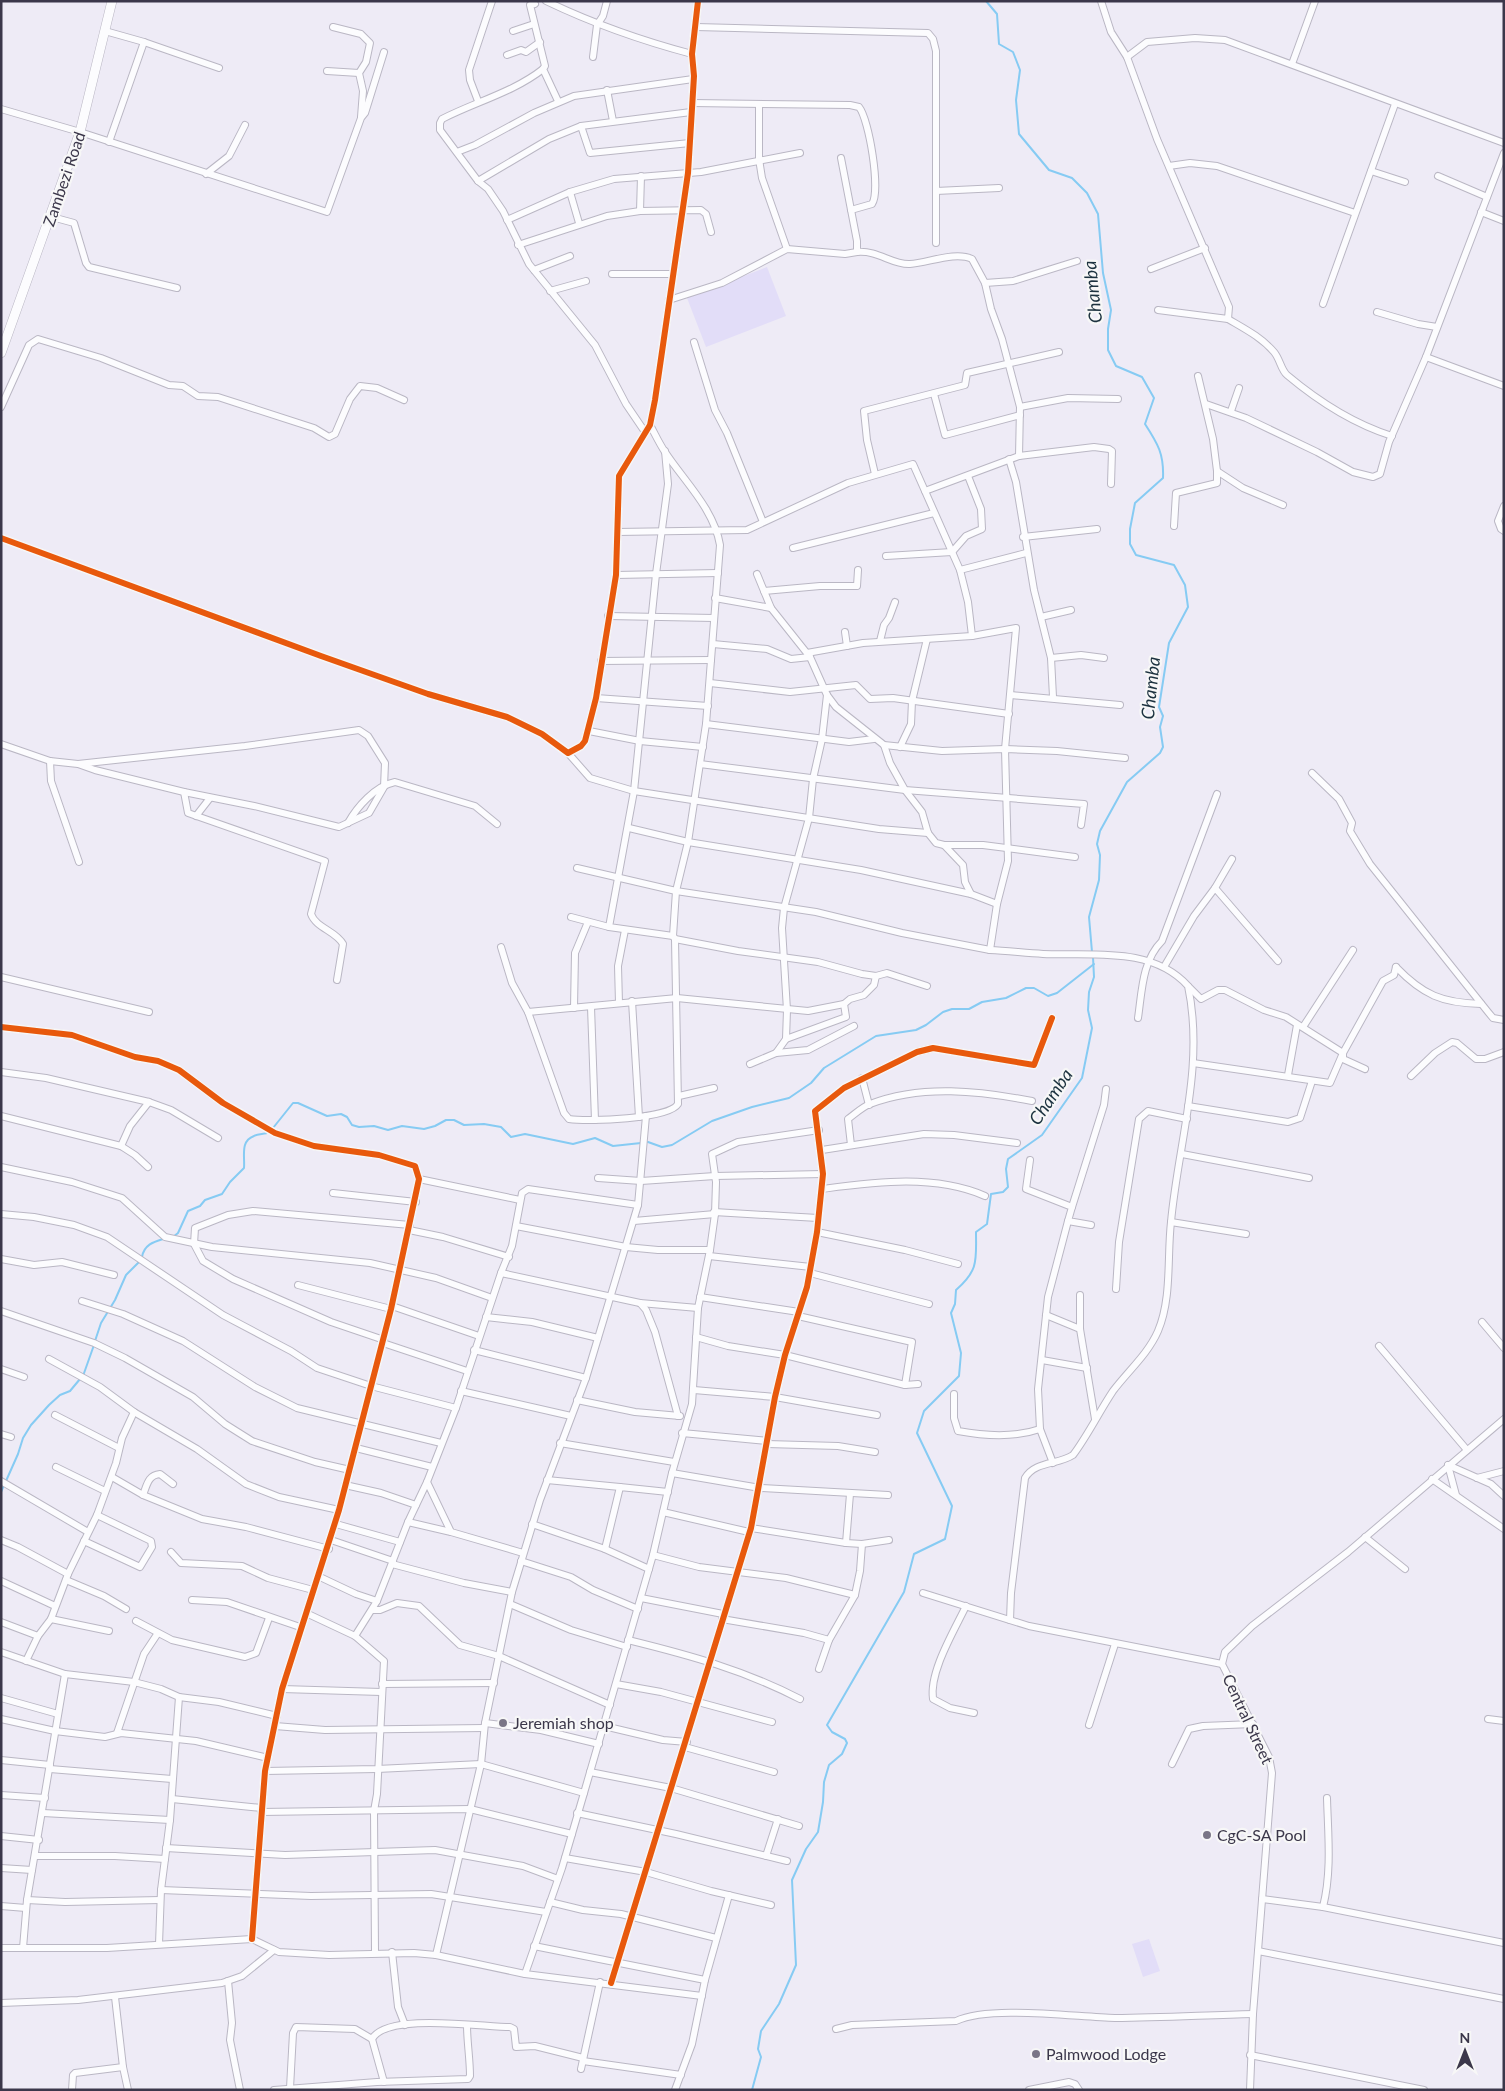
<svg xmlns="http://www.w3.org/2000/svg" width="1505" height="2091" font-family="Lato,sans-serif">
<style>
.green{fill:#e2ddf8}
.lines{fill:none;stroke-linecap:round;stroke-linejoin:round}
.stream{stroke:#86cbf3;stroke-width:2}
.minor-casing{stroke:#bab7c4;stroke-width:8}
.secondary-casing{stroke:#bab7c4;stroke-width:10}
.minor{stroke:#fcfcfe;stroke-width:6}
.secondary{stroke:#fcfcfe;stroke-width:9}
.cycleway-casing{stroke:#f7f7f7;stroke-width:9}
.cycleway{stroke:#e8590c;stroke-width:6}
.poi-dot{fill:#7a7686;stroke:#f7f7f7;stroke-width:2}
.labels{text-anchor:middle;stroke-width:4.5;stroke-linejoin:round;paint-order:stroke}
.street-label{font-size:16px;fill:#3b374a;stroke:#f7f7f7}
.poi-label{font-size:16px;fill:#3b374a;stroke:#f7f7f7;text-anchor:start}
.water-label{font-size:18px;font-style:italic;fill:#1c323f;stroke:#f7f7f7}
</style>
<rect width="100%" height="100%" fill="#eeebf6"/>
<g class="green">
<path d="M767 267 786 316 706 347 687 298Z"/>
<path d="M1149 1939 1160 1971 1143 1977 1132 1944Z"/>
</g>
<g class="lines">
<g class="stream">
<path d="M986 1 997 14 999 44 1013 52 1020 70 1016 100 1019 134 1049 170 1072 178 1087 193 1098 214 1103 273 1111 310 1108 329V350L1116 366 1142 377 1154 398 1145 424C1158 444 1164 454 1163 478L1135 503 1130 529V544L1136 555 1174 565 1185 585 1188 607 1169 643 1159 707 1163 716 1160 727 1163 747 1160 753 1127 782 1100 831 1097 844 1100 855 1099 880 1089 917 1092 952"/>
<path d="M273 1128 293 1103H298L327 1116 341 1114 347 1117 352 1125 359 1127 374 1126 388 1130 402 1126 424 1129 435 1126 446 1120H454L464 1125 484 1124 501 1127 511 1137 525 1134 573 1144 595 1138 613 1146 641 1143"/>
<path d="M648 1142 662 1147 672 1145 712 1121 752 1107 789 1098 811 1083 824 1068 876 1036 916 1030 926 1025 943 1012 952 1009H969L982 1002 1006 998 1026 988H1034L1048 996 1057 993 1094 964"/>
<path d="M173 1237 178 1233 188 1211 200 1206 205 1200 222 1194 230 1182 244 1168C245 1156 240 1141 254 1136 259 1133 265 1135 269 1132"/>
<path d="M142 1257C144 1245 153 1242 163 1239"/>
<path d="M95 1341 101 1323 115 1300 126 1275 140 1261"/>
<path d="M83 1376 94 1345"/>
<path d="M6 1481 18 1454 23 1438 31 1425 49 1405 60 1395 70 1391 80 1379"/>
<path d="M1 1492 4 1485"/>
<path d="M752 2090 761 2057 758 2049 761 2031 779 2004 796 1965 792 1880 806 1849 818 1832 823 1802 824 1782 829 1765 842 1754 847 1743 845 1739 832 1732 827 1725 904 1592 914 1554 945 1539 952 1506 917 1433 924 1411 959 1376 961 1353 951 1313 955 1304 956 1290C979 1270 976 1260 976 1232L987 1224 991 1194 1003 1192 1008 1187 1006 1169 1008 1159 1042 1135 1082 1078 1092 1028 1088 1010 1089 992 1094 977 1093 957"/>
</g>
<defs>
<g id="minor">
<path d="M532 1 535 4 530 5 545 66 543 69 558 101"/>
<path d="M546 1C596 25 639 40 692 54"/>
<path d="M1101 1 1111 32 1127 57 1157 139 1229 307 1228 319 1158 310"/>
<path d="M333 27 361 34 370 43 366 62 359 73 363 91 361 117"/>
<path d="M696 27 928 33 933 39 936 51V243"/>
<path d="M105 31 144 42 219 68"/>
<path d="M513 31 534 24"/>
<path d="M507 55 521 50 526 52 540 42"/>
<path d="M593 57 597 25 603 16 607 1"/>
<path d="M1127 57 1147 42 1195 38 1225 40 1504 143"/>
<path d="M1292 64 1315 1"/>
<path d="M543 69C514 92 475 102 442 119L440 123V130L478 181 488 189 503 211 529 264 595 345 626 404 645 432"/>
<path d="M327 71 359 73"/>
<path d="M607 90 613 121"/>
<path d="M478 101 470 80 469 70 492 1"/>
<path d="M692 103 850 105 859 107C869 119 881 191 872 204L851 210"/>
<path d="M759 105V159L762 178 787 249"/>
<path d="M1 109 80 132 327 212 361 118 365 113 384 52"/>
<path d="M581 126 590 153 690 143"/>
<path d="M109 142 144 42"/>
<path d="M457 152 475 145 534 113 574 96 693 79"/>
<path d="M841 158 857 241V252C878 250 892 265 910 264 928 263 955 251 972 259L985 283 991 309 1002 339 1020 407 1019 456"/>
<path d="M1169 166 1190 163 1217 166 1355 213"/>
<path d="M1371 171 1405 182"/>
<path d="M206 174 229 156 245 125"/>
<path d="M1438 176 1487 197"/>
<path d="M478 181 549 139 581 126 691 112"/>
<path d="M936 191 999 188"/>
<path d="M570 192 579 223"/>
<path d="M640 211 641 176"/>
<path d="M1481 212 1504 221"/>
<path d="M52 217 74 223 86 263 89 267 177 288"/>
<path d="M507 220 570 192 614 179 701 172 800 153"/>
<path d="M518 245 607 216 640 211 701 210 706 214 711 232"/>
<path d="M1151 269 1205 248"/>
<path d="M534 270 570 256"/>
<path d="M612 274H673"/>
<path d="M985 283 1013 281 1077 261"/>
<path d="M550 291 586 281"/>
<path d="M669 300 722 283 787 249 845 254 857 252"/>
<path d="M1323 304 1395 104"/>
<path d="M1377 312 1418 324 1437 327"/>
<path d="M1228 319C1245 329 1261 337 1274 352 1280 359 1281 370 1287 375 1318 401 1354 424 1392 436"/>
<path d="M694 342 715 410 727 433 763 522"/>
<path d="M1426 357 1504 386"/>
<path d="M1198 376 1213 439 1217 471 1243 488 1283 505"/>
<path d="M934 394 945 435 1020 415"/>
<path d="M1206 404 1246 418 1317 452 1353 472 1373 477 1380 474 1389 442 1426 357 1504 153"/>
<path d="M1 407 29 345 38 339 101 358 169 385 183 386 198 396 218 397 314 428 329 437 335 434 350 399 360 386 377 388 404 400"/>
<path d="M1020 407 1068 398 1118 399"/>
<path d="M1231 411 1239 388"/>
<path d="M650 425C655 434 659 443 665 452 684 481 714 509 720 545L706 724 688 842 676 891 673 936"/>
<path d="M665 451 668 484 656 574 634 791 609 927 673 936 675 939 738 951 818 962 862 974 876 976 887 973 927 986"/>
<path d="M1009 459 1016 482 1034 590 1051 658 1053 697"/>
<path d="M875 474 867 440 864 411 965 385 967 373 1059 352"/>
<path d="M925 491 1019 456 1094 447 1109 449 1112 451 1111 484"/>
<path d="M1504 506 1498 521 1501 529 1504 531"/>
<path d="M1174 526 1176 493 1217 483V471"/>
<path d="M617 532 747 530 848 483 913 464 960 570 968 602 972 636"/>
<path d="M1023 537 1097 529"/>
<path d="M1 538 321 656 428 694 507 717 542 734 568 753 581 746 585 741 596 698 616 575 619 476 650 425 655 400 688 173 694 76 692 54 698 1"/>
<path d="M793 548 934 513"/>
<path d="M886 556 952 552 966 536 982 529 981 509 968 476"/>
<path d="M960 570 1026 553"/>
<path d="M757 574 771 608"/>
<path d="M616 575 718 573"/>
<path d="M764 591 820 586H857L858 570"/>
<path d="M715 598 771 608 810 657 827 695 836 707 884 745 942 751 1005 749 1057 751 1125 758"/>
<path d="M608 616 714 618"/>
<path d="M1041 617 1071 610"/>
<path d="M845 632 847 646"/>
<path d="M880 641 884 625 889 618 895 602"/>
<path d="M713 644 767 649 791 659 810 657"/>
<path d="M1051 658 1081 655 1104 658"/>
<path d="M601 661 711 660"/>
<path d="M710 683 790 692 856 685 870 699 893 698 1009 714"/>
<path d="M1011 695 1120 705"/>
<path d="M596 698 708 706"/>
<path d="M706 724 849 742 874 739"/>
<path d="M589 731 640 741 703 747"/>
<path d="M1 744 50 761 78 764 245 746 359 730 368 736 385 763 384 787 369 813 339 827 254 806 184 792 95 770 78 764"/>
<path d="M884 745 890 763 905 790 922 812 928 833 936 843 944 845 963 865 965 882 971 894"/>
<path d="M900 747 911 724 912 701 927 639"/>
<path d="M568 753 590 778 634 791 879 829 928 833"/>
<path d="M50 761 51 781 79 862"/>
<path d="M700 764 905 790 1084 804 1081 825"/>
<path d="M1312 773 1339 799 1352 823 1350 831 1370 864 1488 1012 1493 1018 1504 1020"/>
<path d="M184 792 188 813 325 861 311 914C316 928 336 931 343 944L337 980"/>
<path d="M196 816 210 798"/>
<path d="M348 823C357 807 375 786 395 782L475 806 497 824"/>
<path d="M629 828 688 842 861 870 971 894 997 904"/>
<path d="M944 845H983L1075 857"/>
<path d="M577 868 676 891 816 912 902 933 990 950 997 904 1008 861 1005 749 1016 628 972 636 863 643 807 653"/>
<path d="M1215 888 1232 859"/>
<path d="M571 917 609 927"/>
<path d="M501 947 512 983 528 1012 564 1113 569 1119C588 1122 669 1119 678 1104L675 939"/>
<path d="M990 950C1008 951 1026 953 1043 954 1092 956 1152 946 1188 986 1205 1066 1178 1144 1171 1222 1167 1257 1172 1298 1158 1331 1148 1354 1128 1371 1113 1391 1099 1412 1088 1435 1073 1455 1058 1465 1035 1461 1025 1478L1011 1593 1010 1620"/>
<path d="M1164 967 1194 916 1215 888 1278 961"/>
<path d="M1396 967C1423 995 1442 1003 1481 1004"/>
<path d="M1 977 149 1012"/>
<path d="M1189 987 1201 999 1218 990H1225L1264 1010 1286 1017 1343 1053V1059L1365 1069"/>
<path d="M632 1001 639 1117"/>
<path d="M619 1003 618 966 625 930"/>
<path d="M591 1007 595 1120"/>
<path d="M574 1008 575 953 588 922"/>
<path d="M528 1012 677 998 808 1011 844 1004 850 999 864 995 874 985 876 976"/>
<path d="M1138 1018C1142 991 1142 961 1162 941L1217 794"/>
<path d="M1 1027 72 1035 135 1057 158 1061 179 1070 223 1103 275 1133 314 1146 379 1155 415 1166 419 1179 391 1309 339 1510 282 1689 265 1771 252 1939"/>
<path d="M1303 1027 1353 950"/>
<path d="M786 1039 846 1017 844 1004"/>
<path d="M776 1053 808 1050 854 1026"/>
<path d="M1193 1063 1330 1083 1343 1053 1383 981 1394 975 1396 967"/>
<path d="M750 1064 776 1053 786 1039 787 1010 782 928 784 908 809 818 813 779 822 739 827 695"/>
<path d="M1 1072 46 1078 149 1102 171 1110 218 1138"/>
<path d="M1288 1075 1297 1025"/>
<path d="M1411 1076 1435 1053 1452 1042 1457 1043 1476 1059H1485L1504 1052"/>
<path d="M862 1078 869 1105"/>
<path d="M679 1096 714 1088"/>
<path d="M1188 1106 1288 1122 1300 1118 1312 1081"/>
<path d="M1 1116 121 1146 135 1155 148 1167"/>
<path d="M851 1145 848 1119C855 1114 862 1107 870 1104 922 1084 980 1091 1032 1101"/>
<path d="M121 1146 130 1126 149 1102"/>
<path d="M822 1150 924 1134 954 1135 1017 1143"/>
<path d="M1182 1154 1309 1178"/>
<path d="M1030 1160 1026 1189 1072 1207 1068 1221 1091 1225"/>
<path d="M1 1167 72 1182 122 1198 165 1237 212 1247 370 1263 436 1278 492 1298"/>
<path d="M598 1178 641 1181 715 1176 823 1174"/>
<path d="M419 1179 520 1200"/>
<path d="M822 1189C876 1182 934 1174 985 1196"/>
<path d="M333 1193 416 1202"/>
<path d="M1072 1207 1104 1105 1106 1089"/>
<path d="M714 1212 818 1218"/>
<path d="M1 1214 34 1217 74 1225 107 1237 223 1315 291 1351 317 1368 371 1386 456 1408"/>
<path d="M634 1221 715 1214"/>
<path d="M1171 1222 1246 1234"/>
<path d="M516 1226 626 1247 658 1250H710"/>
<path d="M409 1230 443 1237 509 1257"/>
<path d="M817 1232 905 1250 958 1264"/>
<path d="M709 1256 811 1267"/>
<path d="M1 1259 34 1265 62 1262 114 1275"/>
<path d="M501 1273 640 1303 646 1310 655 1332 678 1416"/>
<path d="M810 1273 929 1304"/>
<path d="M298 1285 391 1309"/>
<path d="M1116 1289 1119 1242 1139 1119 1148 1111 1187 1119"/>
<path d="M1080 1295V1329L1095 1419"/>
<path d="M700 1297 799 1312"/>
<path d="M82 1301 123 1314 183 1341 255 1387 297 1408 441 1443"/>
<path d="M640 1303 698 1308"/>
<path d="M392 1306 479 1336"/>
<path d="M1 1311 94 1343 125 1358 193 1397 225 1424 252 1441 315 1462 350 1470"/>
<path d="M1046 1315 1080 1329"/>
<path d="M798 1316 912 1342 905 1385"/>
<path d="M486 1317 532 1322 598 1338"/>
<path d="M1482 1322 1504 1348"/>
<path d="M696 1337 728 1346 785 1355 905 1385 918 1384"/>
<path d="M384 1340 331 1322 233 1279 203 1261 194 1244 195 1228 228 1215 253 1211 410 1225"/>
<path d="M383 1343 467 1371"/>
<path d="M1379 1346 1467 1450"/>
<path d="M474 1350 586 1378"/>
<path d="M49 1359 100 1387 134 1412 197 1449 246 1484 279 1497 339 1510"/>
<path d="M1042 1360 1087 1368"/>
<path d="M1 1369 24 1377"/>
<path d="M694 1390 775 1397 877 1415"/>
<path d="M461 1391 571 1416"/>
<path d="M954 1394V1418L958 1431C985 1436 1014 1438 1040 1429"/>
<path d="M577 1400 635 1412 680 1416"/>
<path d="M55 1415 119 1448"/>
<path d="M682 1433 768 1441"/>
<path d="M1 1434 11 1437"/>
<path d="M560 1443 674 1462"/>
<path d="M767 1444 838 1446 875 1452"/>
<path d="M356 1448 432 1467"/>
<path d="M1053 1463 1040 1429 1038 1389 1048 1297 1068 1221"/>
<path d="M1448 1465 1491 1484 1504 1496"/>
<path d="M1448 1465 1456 1495"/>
<path d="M56 1467 105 1491"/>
<path d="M672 1473 760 1488 888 1495"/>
<path d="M112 1477 143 1495 202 1519 246 1527 329 1549"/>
<path d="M1477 1478 1504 1471"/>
<path d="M1432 1479 1504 1529"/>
<path d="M547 1480 620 1487"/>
<path d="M1 1481 88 1532"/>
<path d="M345 1485 381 1493 416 1505"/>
<path d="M143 1495C147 1485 148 1475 160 1474L173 1484"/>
<path d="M663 1512 749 1532"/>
<path d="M408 1522 451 1532"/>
<path d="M336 1524 400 1542"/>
<path d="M532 1524 605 1549 649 1569"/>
<path d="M751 1528 846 1543 862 1544 889 1540"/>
<path d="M1365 1537 1405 1569"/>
<path d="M1 1540 18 1547 68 1574"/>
<path d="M331 1540 393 1561"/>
<path d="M84 1541 140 1567 152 1547 151 1541 97 1515"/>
<path d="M846 1543 850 1494"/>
<path d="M605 1549 620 1487 668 1492"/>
<path d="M171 1552 181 1563 242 1566 268 1578 313 1590"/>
<path d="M523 1553 451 1532 427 1482 456 1408 501 1273 512 1246 522 1193 528 1189 638 1205"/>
<path d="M653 1555 699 1567 786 1578 855 1595"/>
<path d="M521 1561 571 1577 593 1590 638 1609"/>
<path d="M392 1564 464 1583 512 1592"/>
<path d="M320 1577 356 1594 377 1601"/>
<path d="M66 1580 104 1596 126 1609"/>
<path d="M1 1581 55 1606"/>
<path d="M923 1593 1029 1626 1222 1664"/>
<path d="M641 1598 723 1614"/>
<path d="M192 1600 227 1602 300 1627"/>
<path d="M510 1604 571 1630 627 1647"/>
<path d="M966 1606C954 1631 929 1672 933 1699L950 1708 974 1713"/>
<path d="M372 1610H380L397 1603 419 1606 460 1645 499 1656 610 1705"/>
<path d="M306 1613 355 1636 384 1661 377 1794 374 1811 375 1952"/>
<path d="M51 1619 109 1631"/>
<path d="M722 1619 804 1633 829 1640"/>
<path d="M136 1621 172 1640 245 1657 256 1653 269 1618"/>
<path d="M1 1622 38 1636"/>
<path d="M355 1636 377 1601 408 1522 427 1482"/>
<path d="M628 1640C689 1655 744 1670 800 1699"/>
<path d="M1 1652 65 1674 134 1682 161 1689 179 1697 219 1702 277 1716"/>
<path d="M26 1661 38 1636 51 1619 68 1574 97 1515 116 1463 122 1438 134 1412"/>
<path d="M819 1669 829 1640 855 1595 860 1571 862 1544"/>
<path d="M382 1684 494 1683"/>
<path d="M616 1684 661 1692 772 1722"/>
<path d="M282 1689 381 1692"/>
<path d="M1 1698 58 1714"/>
<path d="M1 1719 55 1731 105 1737 121 1733 196 1741 268 1758"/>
<path d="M1488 1719 1504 1721"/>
<path d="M485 1723 541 1730 599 1744"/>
<path d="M1089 1725 1115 1644"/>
<path d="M275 1726 325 1730 484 1728"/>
<path d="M604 1726 663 1740 687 1742"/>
<path d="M117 1733 144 1654 158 1633"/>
<path d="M685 1747 774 1772"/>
<path d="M1 1760 50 1765"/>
<path d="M1172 1764 1189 1729 1203 1726 1253 1724"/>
<path d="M50 1769 172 1779"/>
<path d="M265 1771 377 1769 481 1764 584 1793"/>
<path d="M590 1772 671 1788 799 1826"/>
<path d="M1 1795 45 1798"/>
<path d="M172 1799 262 1808"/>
<path d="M261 1812 470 1809 572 1834"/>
<path d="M43 1813 170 1820"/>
<path d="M577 1813 676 1834 787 1861"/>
<path d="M1 1836 39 1840"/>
<path d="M166 1848 285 1855 435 1850 523 1866 558 1879"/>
<path d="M36 1856H115L165 1859"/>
<path d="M766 1856 778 1819"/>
<path d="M565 1858 646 1872 711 1891 771 1905"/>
<path d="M1 1868 32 1870"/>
<path d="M161 1890 311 1896 431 1894 546 1912"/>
<path d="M1262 1899 1323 1907 1504 1943"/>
<path d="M27 1900 65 1902 160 1900"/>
<path d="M550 1902 583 1910 621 1914 716 1938"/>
<path d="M1 1906 26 1908"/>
<path d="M1323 1907C1332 1871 1328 1834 1327 1798"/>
<path d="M159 1944 161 1890 170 1820 179 1697"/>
<path d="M534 1946 705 1980"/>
<path d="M1 1948H107L252 1939 279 1952 329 1955 414 1953 436 1955 525 1974 702 1996"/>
<path d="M23 1948 27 1900 65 1674"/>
<path d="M1258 1951 1504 1999"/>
<path d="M392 1952 398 2007 405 2025"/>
<path d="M436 1955 481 1764 485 1723 512 1592 540 1500 586 1378 638 1205 646 1116"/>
<path d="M525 1974 562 1868 584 1793 653 1555 672 1473 692 1404 698 1308 710 1250 715 1214 716 1182 712 1154 738 1142 819 1130"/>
<path d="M228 1981 232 2023 230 2040 240 2090"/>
<path d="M611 1983 751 1528 775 1397 785 1355 807 1287 817 1232 823 1174 815 1111 844 1088 917 1052 933 1048 1034 1065 1052 1018"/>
<path d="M115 1997 123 2067 128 2090"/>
<path d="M1 2003 78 2000 222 1983 242 1976 274 1950"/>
<path d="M836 2029 852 2025 956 2021C990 2005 1074 2017 1115 2018 1161 2018 1207 2015 1253 2014"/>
<path d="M1250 2055 1424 2090"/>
<path d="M583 2061 681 2075"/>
<path d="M581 2069 600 1982"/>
<path d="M384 2082 372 2039C387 2012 482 2027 510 2027L514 2029 516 2047 535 2046 583 2058"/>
<path d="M290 2088 293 2033 296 2027 355 2029 372 2039"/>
<path d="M72 2090 73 2075 75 2073 123 2067"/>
<path d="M274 2090 377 2082 468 2079 470 2076C470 2059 467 2042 467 2025"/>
<path d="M675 2090 692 2044 705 1980 729 1895"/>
<path d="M1029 2090 1069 2082 1075 2084 1079 2090"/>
<path d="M1250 2090 1253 2014 1272 1773 1269 1757 1222 1664 1225 1652 1252 1626 1348 1552 1504 1419"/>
</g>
<path id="secondary" d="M1 353 80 132 112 1"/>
</defs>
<use href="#minor" class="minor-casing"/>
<use href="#secondary" class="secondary-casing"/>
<use href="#minor" class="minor"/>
<use href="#secondary" class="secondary"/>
<defs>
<g id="cycleway">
<path d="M1 538 321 656 428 694 507 717 542 734 568 753 581 746 585 741 596 698 616 575 619 476 650 425 655 400 688 173 694 76 692 54 698 1"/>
<path d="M1 1027 72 1035 135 1057 158 1061 179 1070 223 1103 275 1133 314 1146 379 1155 415 1166 419 1179 391 1309 339 1510 282 1689 265 1771 252 1939"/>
<path d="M611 1983 751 1528 775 1397 785 1355 807 1287 817 1232 823 1174 815 1111 844 1088 917 1052 933 1048 1034 1065 1052 1018"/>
</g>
</defs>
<use href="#cycleway" class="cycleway-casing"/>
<use href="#cycleway" class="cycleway"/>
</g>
<g class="poi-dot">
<circle cx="503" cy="1723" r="5"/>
<circle cx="1207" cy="1835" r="5"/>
<circle cx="1036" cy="2054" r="5"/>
</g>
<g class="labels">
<g class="street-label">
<text transform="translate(64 179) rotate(-71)" y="6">Zambezi Road</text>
<text transform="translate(1248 1719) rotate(65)" y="6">Central Street</text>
</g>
<g class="poi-label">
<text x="513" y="1729">Jeremiah shop</text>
<text x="1217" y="1841">CgC-SA Pool</text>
<text x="1046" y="2060">Palmwood Lodge</text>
</g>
<g class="water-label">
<text transform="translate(1093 292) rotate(-96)" y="6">Chamba</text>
<text transform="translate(1151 688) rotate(-84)" y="6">Chamba</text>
<text transform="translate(1051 1097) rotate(-56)" y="6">Chamba</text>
</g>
</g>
<rect width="1505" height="2091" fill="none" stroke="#3b374a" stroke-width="5"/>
<g transform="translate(1465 2051)" stroke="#f7f7f7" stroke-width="4" paint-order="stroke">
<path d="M0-4L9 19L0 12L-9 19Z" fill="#3b374a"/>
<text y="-8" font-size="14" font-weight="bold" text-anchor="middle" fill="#3b374a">N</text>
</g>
</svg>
